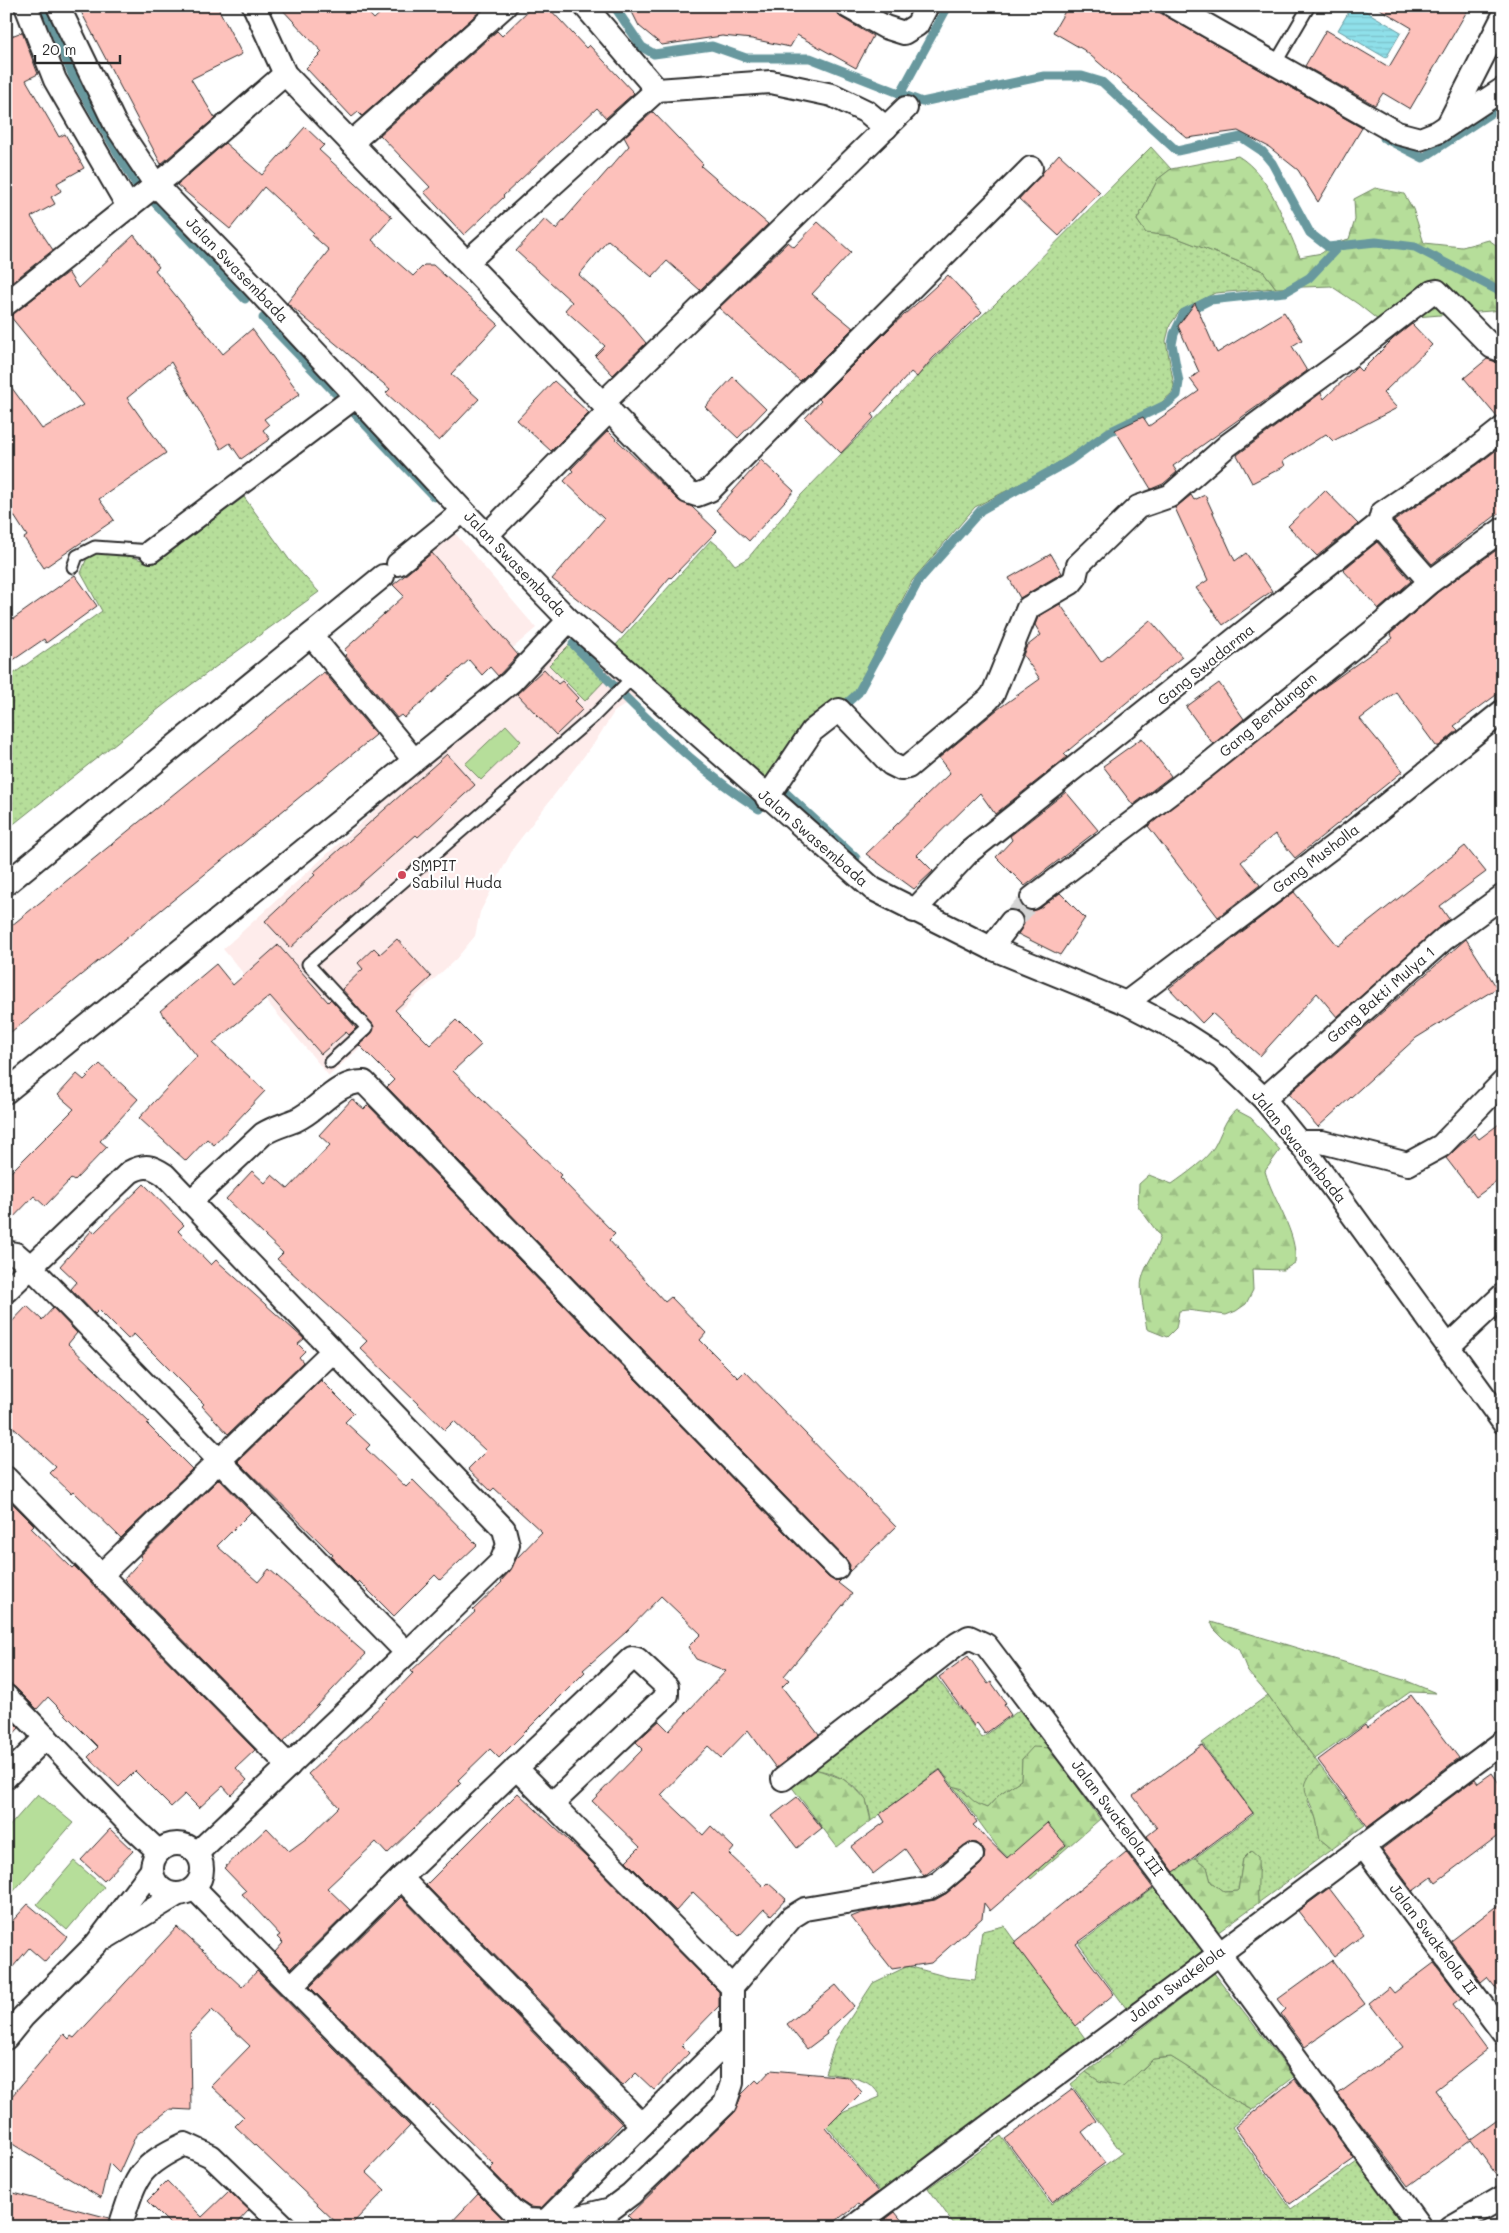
<svg xmlns="http://www.w3.org/2000/svg" width="1509" height="2233" font-family="Mali,sans-serif">
<style>
.built{fill:#feeceb}
.grass{fill:url(#grass-dots);stroke:#708462}
.forest{fill:url(#forest-firs);stroke:#708462}
.park{fill:#b6de9a;stroke:#708462}
.water{fill:url(#water-rules);stroke:#67989e}
.lines{fill:none;stroke-linecap:round;stroke-linejoin:round}
.stream{stroke:#67989e;stroke-width:9}
.building{fill:#fdc1bb;stroke:#2b2b2b}
.street-tunnel{stroke:#d5d5d5;stroke-width:22;stroke-dasharray:22 11;stroke-linecap:butt}
.lane-casing{stroke:#2b2b2b;stroke-width:15}
.street-casing{stroke:#2b2b2b;stroke-width:26}
.lane{stroke:#fff;stroke-width:11}
.street{stroke:#fff;stroke-width:22}
.poi-dot{fill:#d1495b;stroke:#fff;stroke-width:2}
.labels{text-anchor:middle;stroke-width:4.5;stroke-linejoin:round;paint-order:stroke}
.street-label{font-size:15px;fill:#2b2b2b;stroke:#fff}
.poi-label{font-size:15px;fill:#2b2b2b;stroke:#fff;text-anchor:start}
</style>
<defs>
<pattern id="grass-dots" width="8" height="8" patternUnits="userSpaceOnUse" patternTransform="scale(1.25)"><rect width="8" height="8" fill="#b6de9a"/><path d="M2 2h.1M6 6h.1" fill="none" stroke="#9dbf85" stroke-width="1.8" stroke-linecap="round"/></pattern>
<pattern id="forest-firs" width="22" height="20" patternUnits="userSpaceOnUse" patternTransform="scale(1.25)"><rect width="22" height="20" fill="#b6de9a"/><path d="M5 1l3.5 6h-7zM16 11l3.5 6h-7z" fill="#9dbf85"/></pattern>
<pattern id="water-rules" width="6" height="5" patternUnits="userSpaceOnUse" patternTransform="scale(1.25)"><rect width="6" height="5" fill="#8fe0ea"/><path d="M0 2.5h6" fill="none" stroke="#7cc0c9"/></pattern>
</defs>
<rect width="100%" height="100%" fill="#fff"/>
<filter id="ink" filterUnits="userSpaceOnUse"><feTurbulence type="fractalNoise" baseFrequency=".02" numOctaves="2"/><feDisplacementMap in="SourceGraphic" scale="10" xChannelSelector="R" yChannelSelector="G"/><feConvolveMatrix kernelMatrix="1 2 1 2 8 2 1 2 1" color-interpolation-filters="sRGB"/></filter>
<g filter="url(#ink)">
<g class="built">
<path d="M454 532 536 628 482 675 400 579Z"/>
<path d="M573 640 637 697 614 712 595 742 514 847 480 912 475 936 456 959 329 1076 223 949 382 804 561 648Z"/>
</g>
<g class="grass">
<path d="M1151 147 1171 169 1158 179 1137 220 1146 233 1172 236 1263 271 1276 288 1215 293 1180 311 1170 325 1166 341 1174 386 1172 393 1161 403 1108 431 1043 472 975 507 912 581 856 690 849 697 835 704 768 783 615 646 711 540 722 549 735 565 748 558 801 495 942 351 994 305Z"/>
<path d="M244 497 291 562 319 592 170 700 6 830V679L102 611 81 573 88 555 114 551 154 564Z"/>
<path d="M571 643 607 678 585 701 549 665Z"/>
<path d="M934 1674 982 1738 1022 1708 1050 1748 1022 1759 1021 1780 1001 1793 987 1808 973 1803 963 1789 953 1786 940 1769 871 1821C870 1815 869 1807 866 1801 860 1786 826 1766 810 1771Z"/>
<path d="M1268 1695 1320 1766 1315 1769 1307 1801 1316 1818 1320 1839 1332 1849 1258 1903 1256 1879 1259 1868 1243 1859 1238 1891 1224 1892 1211 1882 1207 1867 1195 1858 1254 1814 1202 1743Z"/>
<path d="M1161 1883 1202 1944V1951L1195 1959 1126 2008 1079 1944Z"/>
<path d="M1004 1926 1087 2041 882 2195 823 2121 880 2097C872 2077 844 2076 825 2073L836 2040 873 1983 908 1966 948 1977 975 1980 982 1931Z"/>
<path d="M1171 2057C1200 2073 1223 2096 1252 2110L1232 2127 1291 2209 1357 2162 1409 2227H956L928 2188 1001 2136 1051 2204 1122 2153 1071 2084 1086 2072 1099 2081 1142 2070 1153 2059Z"/>
</g>
<g class="forest">
<path d="M1238 156C1271 176 1284 222 1300 257L1322 253 1334 243 1349 239 1355 220 1354 199 1375 188 1404 194 1413 209 1424 243 1462 247 1489 240 1503 250V310L1378 320 1358 304 1331 286 1276 288 1263 271 1172 236 1146 233 1137 220 1158 179 1171 169Z"/>
<path d="M1236 1110 1251 1118 1280 1150 1265 1171C1273 1201 1298 1232 1295 1263L1283 1270 1252 1269 1253 1290 1246 1304 1236 1311 1226 1315 1187 1310 1179 1311 1176 1328 1167 1337 1147 1329C1145 1319 1139 1288 1142 1279 1145 1264 1157 1252 1160 1236L1138 1206 1139 1184 1149 1175 1172 1184C1186 1174 1205 1161 1214 1147 1221 1135 1225 1118 1236 1110Z"/>
<path d="M1211 1622 1407 1681 1436 1693 1410 1692 1315 1759 1268 1695 1248 1672 1239 1650 1223 1638 1214 1629Z"/>
<path d="M1033 1747 1050 1748 1100 1819 1031 1879 999 1849 953 1786C969 1791 968 1802 987 1808L1001 1793 1021 1780 1022 1759Z"/>
<path d="M1320 1766 1365 1825 1332 1849 1320 1839C1318 1832 1318 1826 1316 1819 1310 1796 1293 1787 1320 1766Z"/>
<path d="M816 1769 843 1779 858 1791 866 1800 871 1821 837 1847 791 1786Z"/>
<path d="M1251 1851 1258 1857C1259 1872 1257 1887 1258 1903L1217 1933 1164 1864 1176 1855 1184 1866 1195 1858 1207 1867 1211 1882 1224 1892 1238 1891 1243 1859Z"/>
<path d="M1214 1973 1294 2077 1252 2110 1225 2096 1206 2079 1171 2057 1153 2059 1123 2087 1099 2081 1086 2072Z"/>
</g>
<g class="park">
<path d="M506 725 521 741 481 780 465 764Z"/>
<path d="M38 1794 73 1823 6 1900V1830Z"/>
<path d="M74 1861 104 1887 67 1930 37 1904Z"/>
</g>
<path class="water" d="M1352 6H1357L1401 32 1386 58 1338 30Z"/>
<g class="lines">
<g class="stream">
<path d="M44 6 73 76 136 184"/>
<path d="M614 6 642 47 654 54 712 46 746 58H810L922 102 1044 76H1082L1102 82 1177 151 1241 137 1262 151 1272 163 1310 233 1328 247 1376 242 1415 247 1503 293"/>
<path d="M1164 15 1358 124"/>
<path d="M900 94 948 6"/>
<path d="M1384 138 1423 158 1503 105"/>
<path d="M154 202 245 299"/>
<path d="M263 318 335 393"/>
<path d="M355 414 434 497"/>
<path d="M573 644C631 703 688 764 759 809L764 801"/>
<path d="M847 703 858 693 919 580 981 510 1069 461 1109 432 1167 404 1177 395 1179 382 1172 344 1174 334 1184 313 1210 300 1285 292 1309 278 1339 246"/>
<path d="M785 792 856 858"/>
</g>
</g>
<g class="building">
<path d="M78 6H217L242 54 191 79 215 118 161 164Z"/>
<path d="M279 6H362L374 19 388 6H474L479 12 362 116 358 112 352 117 306 68 322 52Z"/>
<path d="M533 6H547L586 48 589 45 634 93 606 118 597 108 503 196 504 197 464 235 424 192 430 187 380 135 497 31 502 36Z"/>
<path d="M629 6H834L840 17 873 36 856 68 797 35 790 47 752 39 722 36 662 45 639 26Z"/>
<path d="M1068 6H1148L1362 128 1318 202 1298 170 1269 147 1238 131 1187 138 1084 50 1053 32Z"/>
<path d="M1375 6H1470L1410 109 1383 93 1375 105 1305 66 1326 30 1389 67 1412 28Z"/>
<path d="M22 32 38 74 26 80 59 137 65 134 84 168 57 183 61 191 51 197 55 204 31 217 53 250 6 287V38Z"/>
<path d="M653 112 703 164 701 166 768 224 700 290 667 261 652 277 608 240 579 275 622 314 646 343 613 375 595 356 605 346 565 310 572 302 516 251 545 219 556 229 629 146 624 137Z"/>
<path d="M305 127 324 145 319 150 392 217 372 240 413 276 424 265H433L498 324 451 374 479 399 439 441 386 393 390 389 287 303 329 250 312 235 314 233 264 187 230 229 177 185 225 143 262 175Z"/>
<path d="M1059 154 1100 192 1059 236 1019 199Z"/>
<path d="M818 222 851 252 812 294 853 328 800 381 719 308 788 242 794 247Z"/>
<path d="M134 235 159 267 155 270 223 354 252 329 300 394 264 419 269 425 263 430 270 439 241 459 230 443 221 449 171 362 127 398 166 453 99 499 114 520 44 568 24 538 27 536 6 503V380L42 429 83 405 10 316 68 272 78 288Z"/>
<path d="M948 275 982 312 933 358 917 377 911 372 872 415 874 418 841 453 805 418 821 401 819 399 894 324Z"/>
<path d="M1195 303 1217 353 1284 312 1302 340 1292 346 1307 371 1173 466 1177 472 1163 484 1151 489 1115 430 1143 417 1149 426 1199 391 1190 379 1199 372 1178 326Z"/>
<path d="M1412 324 1432 345 1383 393 1397 408 1333 441 1326 434 1283 461 1285 466 1252 483 1237 455 1321 393 1324 399 1357 367 1361 371 1393 339Z"/>
<path d="M1487 359 1503 364V415L1497 417 1464 378Z"/>
<path d="M733 377 766 409 738 438 705 407Z"/>
<path d="M554 381 589 413 551 451 517 420Z"/>
<path d="M608 431 679 501 692 507 717 531 671 578 670 577 622 634 552 579 604 519 564 481 573 471 571 469Z"/>
<path d="M1503 445V510L1432 564 1394 521 1477 465Z"/>
<path d="M761 460 794 491 749 541 716 510Z"/>
<path d="M1325 490 1358 524 1317 556 1288 526Z"/>
<path d="M1191 495 1194 500 1205 495 1235 561 1246 553 1272 591 1223 625 1196 588 1208 580 1175 508Z"/>
<path d="M1377 542 1411 581 1379 609 1343 570Z"/>
<path d="M1498 549 1503 555V690L1454 726 1458 730 1439 746H1436L1396 692 1360 719 1403 771 1295 858 1275 834 1241 862 1260 885 1218 917 1148 826 1323 688 1393 638 1390 634 1438 592Z"/>
<path d="M432 553 518 655 498 676 490 667 482 675 469 660 404 718 401 715 397 718 345 655 347 653 344 650 404 596 393 585Z"/>
<path d="M1051 554 1062 573 1020 598 1009 578Z"/>
<path d="M75 575 97 606 46 643 44 639 6 665V624Z"/>
<path d="M1060 604 1101 662 1150 620 1182 657 1064 754 1067 757 995 814 980 793 917 855 933 871 914 889 866 854 950 773 939 758 998 709 1040 679 1023 655 1027 646 1041 635 1035 625 1038 617Z"/>
<path d="M544 669 558 684 562 681 578 698 575 701 583 709 556 735 517 694Z"/>
<path d="M324 672 376 735 6 1036V930Z"/>
<path d="M1219 683 1244 719 1213 744 1186 707Z"/>
<path d="M1142 738 1171 776 1133 805 1103 766Z"/>
<path d="M447 754 475 785 418 837 416 835 340 902 290 948 265 921 315 875 313 873Z"/>
<path d="M1066 792 1098 830 1025 886 996 857 1012 840 1010 836Z"/>
<path d="M1465 846 1486 872 1440 906 1449 919 1337 1017 1317 993 1260 1056 1212 1013 1202 1023 1169 988 1294 892 1338 946Z"/>
<path d="M1060 893 1085 918 1060 955 1018 934 1024 924V920L1032 911 1040 908Z"/>
<path d="M397 939 431 977 395 1010 430 1045 456 1020 481 1045 453 1071 561 1175 559 1177 615 1234 609 1240 665 1302 671 1297 706 1333 700 1340 738 1378 745 1371 896 1527 849 1572 850 1565 846 1559 387 1087 394 1080 359 1045 372 1033 374 1026 342 989 363 969 358 963 374 948 380 954Z"/>
<path d="M1466 939 1497 988 1416 1038 1318 1127 1289 1094Z"/>
<path d="M278 945 328 1002 331 999 356 1028 349 1035 346 1032 321 1054 270 996 213 1043 265 1091 214 1145 207 1139 186 1161 139 1118 197 1056 160 1011 216 964 233 985Z"/>
<path d="M100 1064 138 1099 100 1141 107 1147 74 1181 71 1179 45 1206 34 1196 6 1225V1177L74 1109 58 1095 77 1074 84 1080Z"/>
<path d="M352 1099 364 1109 368 1105 828 1577 834 1581 841 1580 838 1583 852 1594 784 1676 789 1680 782 1687 819 1735 776 1768 748 1730 721 1758 708 1746 661 1795 703 1835 711 1826 734 1848 729 1854 764 1887 768 1883 786 1899 771 1915 764 1909 739 1936 693 1892 676 1911 626 1861 640 1847 592 1801 643 1749 636 1742 659 1721 669 1731 726 1671 696 1659 688 1647 701 1634 661 1596 625 1633 583 1670 585 1672 499 1758 490 1749 458 1780 461 1783 387 1854 376 1842 327 1888 350 1910 291 1968 275 1952 283 1943 277 1937 280 1935 242 1894 246 1891 224 1868 267 1828 289 1851 307 1838 339 1807 308 1774 386 1701 413 1673 411 1671 475 1612 473 1610 502 1582 501 1581 510 1571 516 1559 542 1532 494 1488 491 1491 468 1469 486 1451 454 1421 445 1430 360 1348 367 1341 277 1259 283 1253 226 1199 252 1171 265 1183 272 1175 288 1189 330 1145 319 1135Z"/>
<path d="M1503 1121V1177L1476 1197 1446 1158 1474 1133 1479 1139Z"/>
<path d="M144 1184 184 1225 178 1231 211 1265 216 1260 304 1339 298 1344 305 1351 299 1357 303 1362 228 1434 202 1406 204 1404 134 1334 128 1339 99 1310 95 1314 71 1289 77 1282 60 1266 92 1230 94 1233Z"/>
<path d="M27 1306 42 1320 53 1308 77 1333 68 1344 149 1422 147 1424 192 1469 121 1538 73 1491 71 1493 50 1473 56 1467 6 1421V1328Z"/>
<path d="M321 1380 354 1413 345 1422 370 1445 366 1449 406 1487 413 1480 477 1545 440 1580 435 1575 394 1616 359 1581 357 1583 331 1557 333 1555 238 1461Z"/>
<path d="M219 1479 251 1512 217 1546 258 1582 269 1569 366 1654 283 1742 124 1579 142 1559 140 1556Z"/>
<path d="M6 1497 34 1525 31 1528 72 1568 74 1566 255 1750 236 1768 247 1780 231 1795 223 1786 199 1808 185 1794 171 1807 135 1771 119 1787 88 1757 98 1747 48 1697 37 1709 15 1687 6 1683Z"/>
<path d="M968 1656 988 1684 991 1682 1006 1703 1004 1705 1011 1715 985 1734 977 1723 974 1726 939 1677Z"/>
<path d="M1411 1695 1459 1758 1368 1827 1318 1760 1365 1725 1367 1728Z"/>
<path d="M6 1715 19 1728 6 1742Z"/>
<path d="M1202 1745 1253 1813 1174 1872 1147 1836 1157 1828 1133 1796Z"/>
<path d="M940 1770 977 1822 973 1825 1007 1858 1047 1823 1066 1845 990 1911 984 1903 982 1918 931 1963 892 1969 851 1917 861 1913 935 1900 947 1893 980 1865 984 1859 985 1852 977 1843 969 1842 924 1876 905 1849 873 1874 851 1847 885 1822 880 1814Z"/>
<path d="M1492 1773 1503 1789V1832L1436 1882 1432 1877 1413 1891 1382 1849 1475 1779 1478 1783Z"/>
<path d="M518 1793 586 1857 719 1992V2006L681 2045 689 2053 654 2090 636 2073 623 2086 426 1885Z"/>
<path d="M797 1797 822 1828 797 1848 772 1816Z"/>
<path d="M110 1829 133 1851 104 1881 81 1860Z"/>
<path d="M1126 1852 1153 1888 1076 1944 1114 1994 1076 2026 1014 1943Z"/>
<path d="M1329 1888 1364 1934 1334 1957 1298 1911Z"/>
<path d="M401 1897 622 2124 541 2208 530 2207 521 2201 490 2169 494 2165 431 2104 429 2107 310 1987Z"/>
<path d="M1503 1901V1997L1487 1977 1481 1982 1451 1941Z"/>
<path d="M28 1904 67 1937 45 1962 29 1948 6 1975V1928Z"/>
<path d="M177 1927 242 1987 257 1971 410 2126 366 2172 385 2190 349 2227H341L235 2126 244 2117 211 2086 250 2046 212 2010 190 2033 191 2110 170 2109 136 2135 119 2173 109 2163 101 2198 6 2140V2103L64 2034 69 2039 71 2036 74 2038Z"/>
<path d="M1332 1960 1365 2004 1305 2047 1281 2014 1286 2009 1278 1999Z"/>
<path d="M1434 1963 1461 1998 1453 2004 1487 2050 1435 2090 1471 2139 1503 2116V2184L1471 2140 1408 2186 1338 2094 1403 2047 1369 2003 1389 1987 1394 1993Z"/>
<path d="M836 1985 854 2006 826 2032 827 2034 807 2049 787 2024Z"/>
<path d="M771 2070 848 2077 862 2092 826 2128 878 2192 860 2206 858 2204 828 2227H639L628 2216 734 2113 742 2094 756 2080 759 2083Z"/>
<path d="M1295 2079 1354 2159 1290 2204 1235 2127Z"/>
<path d="M1073 2089 1096 2121 1082 2132 1105 2163 1052 2202 1005 2139Z"/>
<path d="M167 2181 202 2217 229 2191 249 2210 233 2227H173L147 2201Z"/>
<path d="M6 2191 109 2218 107 2227H6Z"/>
<path d="M478 2194 510 2225 508 2227H447Z"/>
<path d="M895 2212 907 2227 878 2225Z"/>
</g>
<g class="lines">
<path class="street-tunnel" d="M1011 922 1032 898"/>
<defs>
<g id="lane">
<path d="M1275 64 1309 6"/>
<path d="M73 567 77 556 95 547 151 551"/>
<path d="M330 1062 367 1028 308 964 594 716 632 678"/>
</g>
<g id="street">
<path d="M26 6 55 80 129 208"/>
<path d="M58 6 115 124 156 185 250 282 463 511 569 620 873 889 991 948 1126 1003 1176 1029 1221 1058 1264 1099 1306 1151 1503 1422"/>
<path d="M254 6 285 74 688 492 697 495 710 490 1031 168"/>
<path d="M585 6 657 90"/>
<path d="M847 6 885 27 904 33 917 25 927 6"/>
<path d="M1173 6 1397 133 1420 139 1438 132 1503 89"/>
<path d="M1449 123 1503 17"/>
<path d="M351 143 505 6"/>
<path d="M467 262 657 90 771 82 832 95 867 112 886 128"/>
<path d="M6 304 171 173 285 74"/>
<path d="M603 403 906 108"/>
<path d="M1379 524 1430 582"/>
<path d="M486 536 610 410"/>
<path d="M151 551 355 397"/>
<path d="M398 564 463 511"/>
<path d="M311 635 414 760"/>
<path d="M767 798 812 731 839 710 891 764 901 769 908 767 988 700 993 694 1028 608 1071 583 1075 578 1078 565 1138 507 1170 496 1228 445 1351 355 1432 292 1437 291 1492 347 1503 351"/>
<path d="M6 884 383 576"/>
<path d="M1032 898 1205 767 1377 628 1430 582 1503 529"/>
<path d="M914 911 969 852 1379 524 1382 513 1470 454 1503 428"/>
<path d="M991 948 1011 922"/>
<path d="M1126 1003 1355 830 1503 711"/>
<path d="M6 1092 511 682 569 620"/>
<path d="M1264 1099 1444 939 1503 896"/>
<path d="M1298 1142H1322L1408 1164 1441 1146 1503 1082"/>
<path d="M190 1202 263 1134C274 1127 284 1125 296 1120 319 1110 336 1081 364 1082L837 1568"/>
<path d="M6 1252 16 1254 31 1267 407 1653 197 1853"/>
<path d="M6 1291 130 1172C145 1164 152 1166 165 1175L504 1529 508 1545 501 1562 407 1653"/>
<path d="M1449 1346 1503 1295"/>
<path d="M6 1478 101 1575"/>
<path d="M6 1696 131 1826 158 1851"/>
<path d="M289 1766 101 1575 333 1351"/>
<path d="M516 1768 552 1804"/>
<path d="M6 1777 46 1737"/>
<path d="M783 1779 957 1644 969 1637 986 1645 1219 1953 1420 2227"/>
<circle cx="177" cy="1869" r="25"/>
<path d="M1363 1846 1503 2033"/>
<path d="M401 1878 642 2125 731 2037"/>
<path d="M194 1888 513 2211 526 2220 546 2221 579 2217 611 2209 631 2194 725 2104 732 2083V1987L792 1917 805 1909 929 1888 939 1883 972 1855"/>
<path d="M107 1937 178 1894"/>
<path d="M292 1986 401 1878 632 1658 637 1659 667 1687V1695L552 1804 732 1987"/>
<path d="M6 2038 23 2017 96 1944 151 1871"/>
<path d="M546 2221 642 2125"/>
<path d="M120 2227C136 2178 136 2167 185 2144L211 2156 285 2227"/>
<path d="M853 2227 1503 1742"/>
<path d="M1451 2227 1503 2197"/>
</g>
</defs>
<use href="#lane" class="lane-casing"/>
<use href="#street" class="street-casing"/>
<use href="#lane" class="lane"/>
<use href="#street" class="street"/>
</g>
</g>
<circle class="poi-dot" cx="402" cy="875" r="5"/>
<g class="labels">
<g class="street-label">
<text transform="translate(237 270) rotate(46)" y="5">Jalan Swasembada</text>
<text transform="translate(515 564) rotate(46)" y="5">Jalan Swasembada</text>
<text transform="translate(1206 665) rotate(-39)" y="5">Gang Swadarma</text>
<text transform="translate(1268 715) rotate(-40)" y="5">Gang Bendungan</text>
<text transform="translate(813 838) rotate(41)" y="5">Jalan Swasembada</text>
<text transform="translate(1316 859) rotate(-37)" y="5">Gang Musholla</text>
<text transform="translate(1381 995) rotate(-41)" y="5">Gang Bakti Mulya 1</text>
<text transform="translate(1299 1147) rotate(51)" y="5">Jalan Swasembada</text>
<text transform="translate(1117 1818) rotate(53)" y="5">Jalan Swakelola III</text>
<text transform="translate(1433 1939) rotate(53)" y="5">Jalan Swakelola II</text>
<text transform="translate(1177 1984) rotate(-37)" y="5">Jalan Swakelola</text>
</g>
<g class="poi-label">
<text x="412" y="871">SMPIT<tspan x="412" dy="17">Sabilul Huda</tspan></text>
</g>
</g>
<rect width="1509" height="2233" fill="none" stroke="#fff" stroke-width="25"/>
<rect x="12" y="12" width="1484" height="2208" fill="none" stroke="#2b2b2b" stroke-width="2" filter="url(#ink)"/>
<path d="M35 55v8h85v-8" fill="none" stroke="#2b2b2b" stroke-width="2.5"/>
<text x="42" y="55" font-size="15" fill="#2b2b2b" stroke="#ffffff" stroke-width="4" paint-order="stroke">20 m</text>
</svg>
